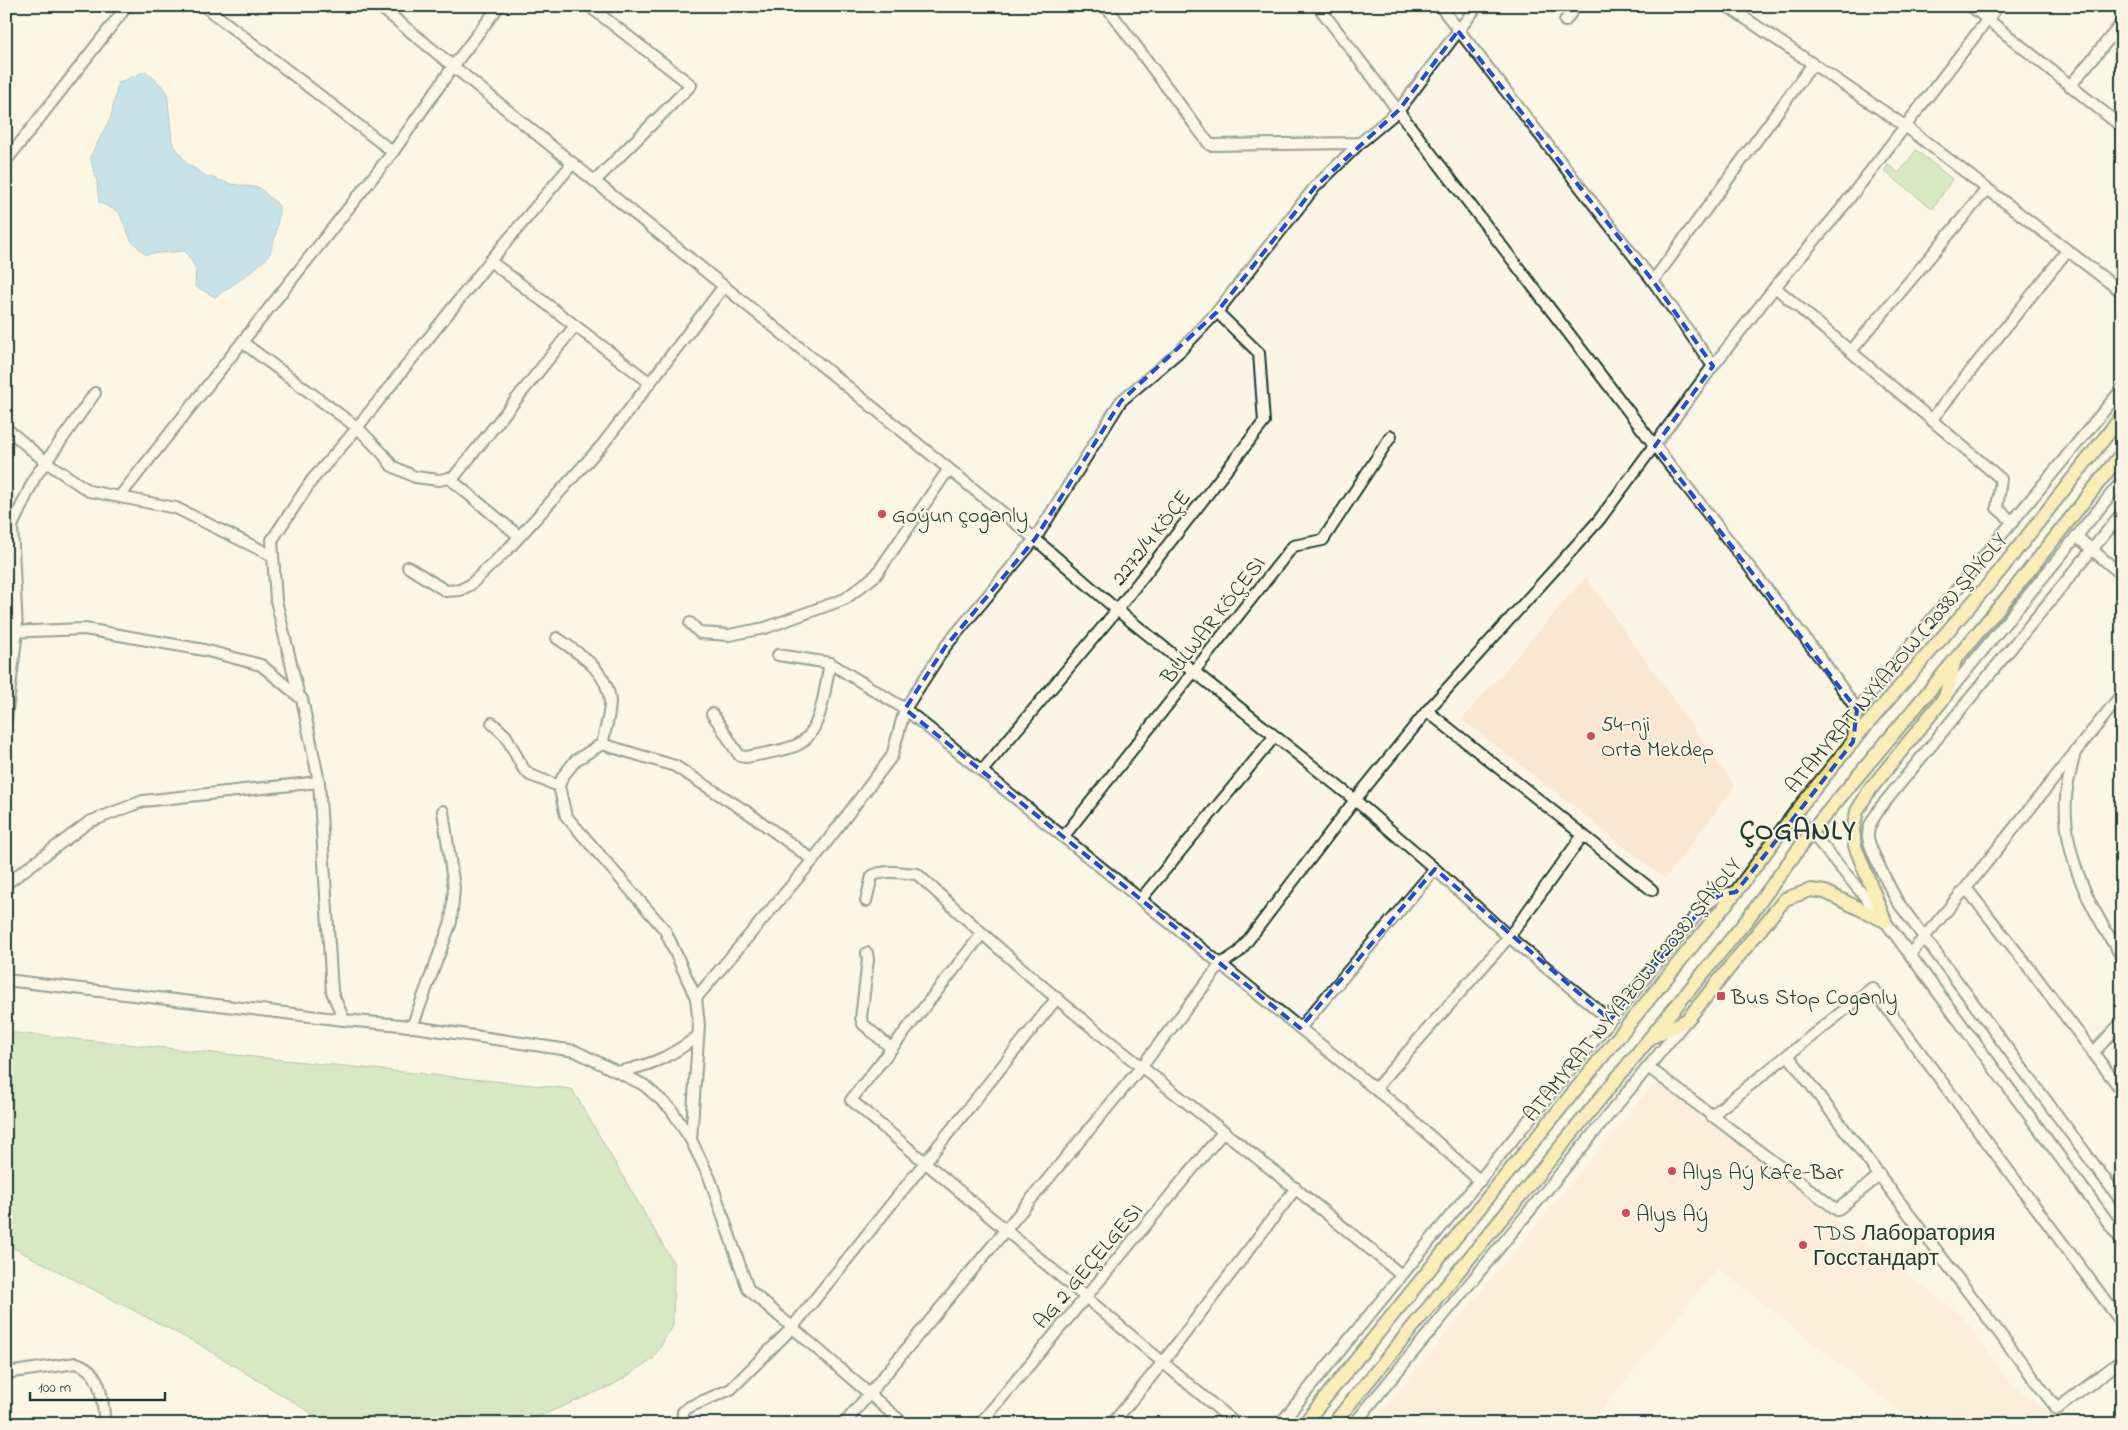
<svg xmlns="http://www.w3.org/2000/svg" width="2128" height="1430" font-family="'Indie Flower',sans-serif">
<style>
.built{fill:#fae7d1}
.green{fill:#a9d999;stroke:#648b66}
.water{fill:#8bccec;stroke:#6093a2}
.lines{fill:none;stroke-linecap:round;stroke-linejoin:round}
.minor-casing{stroke:#1f3d34;stroke-width:14}
.major-casing{stroke:#1f3d34;stroke-width:16}
.minor{stroke:#fcf5e5;stroke-width:10}
.major{stroke:#f5e382;stroke-width:12}
.marked{fill:none;stroke:#1d4ed8;stroke-width:4;stroke-dasharray:10 6;stroke-linejoin:round}
.poi-dot{fill:#d1495b;stroke:#fcf5e5;stroke-width:2}
.labels{text-anchor:middle;stroke-width:4;stroke-linejoin:round;paint-order:stroke}
.poi-label{font-size:22px;fill:#1f3d34;stroke:#fcf5e5;text-anchor:start}
.street-label{font-size:22px;fill:#1f3d34;stroke:#fcf5e5}
.district-label{font-size:28px;font-weight:bold;letter-spacing:1px;fill:#1f3d34;stroke:#fcf5e5}
</style>
<rect width="100%" height="100%" fill="#fcf5e5"/>
<filter id="ink" filterUnits="userSpaceOnUse"><feTurbulence type="fractalNoise" baseFrequency=".02" numOctaves="2"/><feDisplacementMap in="SourceGraphic" scale="10" xChannelSelector="R" yChannelSelector="G"/><feConvolveMatrix kernelMatrix="1 2 1 2 8 2 1 2 1" color-interpolation-filters="sRGB"/></filter>
<g filter="url(#ink)">
<g class="built">
<path d="M1586 577 1735 786 1665 879 1462 719Z"/>
<path d="M1656 1081 1962 1316 2010 1383 2065 1424H1916L1718 1268 1590 1424H1371Z"/>
</g>
<g class="green">
<path d="M1916 150 1952 179 1933 209 1884 171 1888 165 1899 173Z"/>
<path d="M6 1032 572 1089 674 1264 673 1326 652 1360 613 1385 521 1424H329L202 1346 6 1244Z"/>
</g>
<path class="water" d="M146 71 167 91 172 142 186 163 206 176 231 184 260 188 279 206C279 220 275 244 268 256 262 265 226 290 215 297L195 286 196 268 185 251 145 254 131 240 119 212 99 202 97 182 90 157 111 117 118 83Z"/>
<g class="lines">
<defs>
<g id="minor">
<path d="M204 6 393 152"/>
<path d="M379 6 1035 539 1117 610 1355 800 1435 869 1509 937 1610 1020"/>
<path d="M589 6 691 85 595 181"/>
<path d="M1106 6 1210 145 1360 143 1399 110 1477 6"/>
<path d="M1318 6 1655 446 1825 664 1857 710 2122 389"/>
<path d="M1440 6 1653 281 1713 366"/>
<path d="M1727 6 1905 126 2122 292"/>
<path d="M1971 6 2122 127"/>
<path d="M1565 21 1576 6"/>
<path d="M2070 86 2122 23"/>
<path d="M6 161 127 6"/>
<path d="M490 261 649 382"/>
<path d="M1653 281 1812 65"/>
<path d="M1775 287 2001 479 1997 508 2013 522"/>
<path d="M242 342 358 428 383 454 392 466 415 477 439 480 454 477 575 326"/>
<path d="M1851 351 1987 189"/>
<path d="M1932 419 2067 251"/>
<path d="M6 428 46 462 89 491 176 508 273 556"/>
<path d="M449 478 519 536"/>
<path d="M120 496 393 152 454 65 499 6"/>
<path d="M2122 513 1880 808C1875 817 1867 826 1868 837 1870 852 1890 887 1897 901L2122 1202"/>
<path d="M2076 536 2122 575"/>
<path d="M408 567 446 591 460 590 470 585 510 547 603 444 724 286"/>
<path d="M690 623 700 633 729 635 765 628 845 599 876 575 948 470"/>
<path d="M6 632 85 629 204 650 261 665 302 699 319 782 332 992 344 1020 401 1025 575 1051 644 1085 671 1109 691 1140 710 1179 748 1289 904 1424"/>
<path d="M557 638C580 654 608 671 610 702 610 715 605 731 602 744L576 760 563 776 559 786 562 799 566 816 665 930 696 998 699 1025 691 1140"/>
<path d="M778 655 830 663 905 709 1400 1109 1480 1181"/>
<path d="M1947 694 2122 481"/>
<path d="M2122 694 1966 888 2027 965 2122 1091"/>
<path d="M299 697 276 600 272 540 312 480 348 439 490 261 573 163"/>
<path d="M1427 711 1652 890"/>
<path d="M712 714C723 727 729 742 740 756L746 757C761 754 786 751 799 744 822 732 825 686 830 663"/>
<path d="M6 719 17 631 12 526 35 477 95 393"/>
<path d="M492 723 506 736 523 768 530 775 559 786"/>
<path d="M602 744 675 766 750 814 813 860"/>
<path d="M2075 752C2072 766 2067 782 2066 797 2062 856 2091 909 2122 957"/>
<path d="M982 771 1117 610 1264 422 1259 353 1217 312"/>
<path d="M1794 814 1811 832 1885 921 2122 1241"/>
<path d="M1064 836 1293 546 1323 540 1391 436"/>
<path d="M6 884 89 822 143 801 319 782"/>
<path d="M1141 899 1274 737"/>
<path d="M866 901 872 876C884 869 903 873 917 874 976 928 1036 983 1099 1033 1200 1114 1303 1192 1401 1275"/>
<path d="M982 934 851 1100 1236 1424"/>
<path d="M867 953 868 960 861 1018 863 1024 891 1048"/>
<path d="M1910 954 1966 888"/>
<path d="M6 980 344 1020"/>
<path d="M696 998 813 860 892 756 905 709 945 647 1035 539 1121 401 1180 351 1217 312 1315 187 1360 143"/>
<path d="M412 1027 451 922 454 888 443 811"/>
<path d="M1300 1028 1435 869"/>
<path d="M2093 1053 2122 1022"/>
<path d="M1788 1055 2057 1409 2122 1360"/>
<path d="M1648 1067 1837 1210 1880 1175"/>
<path d="M618 1072C652 1065 670 1057 698 1036"/>
<path d="M1375 1089 1509 937 1583 835"/>
<path d="M1711 1116 1872 988 2122 1323"/>
<path d="M6 1373 76 1363C103 1371 102 1400 105 1424"/>
<path d="M682 1424 683 1412 689 1407 731 1389 791 1329 1057 998"/>
<path d="M844 1424 1142 1066 1221 964 1239 952 1355 800 1427 711 1599 520 1713 366 1775 287 1838 213 1998 6"/>
<path d="M980 1424 1224 1131"/>
<path d="M1112 1424 1163 1362 1296 1188"/>
<path d="M1280 1424 1704 906 1720 895 1736 892"/>
<path d="M1354 1424 1686 1021"/>
</g>
<g id="major">
<path d="M1853 742 1854 719 1857 710"/>
<path d="M1885 921 1855 846 1853 830 1857 811 1869 791 1945 697 1954 664"/>
<path d="M1652 1037 1687 1020 1785 899 1811 890 1825 892 1885 921"/>
<path d="M1304 1424 1736 892 1794 814 1863 729 1999 572 2122 416"/>
<path d="M1333 1424 1746 921 1811 832 2016 587 2122 453"/>
</g>
</defs>
<use href="#minor" class="minor-casing"/>
<use href="#major" class="major-casing"/>
<use href="#minor" class="minor"/>
<use href="#major" class="major"/>
</g>
</g>
<path d="M0 0H2128V1430H0ZM1458 31 1653 281 1713 366 1655 446 1857 710 1853 742 1736 892 1720 895 1704 906 1610 1020 1435 869 1300 1028 905 709 945 647 1035 539 1121 401 1217 312 1315 187 1399 110Z" fill="#fcf5e5" fill-opacity=".55" fill-rule="evenodd"/>
<path class="marked" d="M1458 31 1653 281 1713 366 1655 446 1857 710 1853 742 1736 892 1720 895 1704 906 1610 1020 1435 869 1300 1028 905 709 945 647 1035 539 1121 401 1217 312 1315 187 1399 110Z"/>
<g class="poi-dot">
<circle cx="882" cy="514" r="5"/>
<circle cx="1591" cy="736" r="5"/>
<rect x="1716" y="991" width="10" height="10" rx="2.5"/>
<circle cx="1672" cy="1171" r="5"/>
<circle cx="1626" cy="1213" r="5"/>
<circle cx="1803" cy="1245" r="5"/>
</g>
<g class="labels">
<g class="poi-label">
<text x="892" y="522">Goýun çoganly</text>
<text x="1601" y="731">54-nji<tspan x="1601" dy="25">Orta Mekdep</tspan></text>
<text x="1731" y="1004">Bus Stop Coganly</text>
<text x="1682" y="1179">Alys Aý Kafe-Bar</text>
<text x="1636" y="1221">Alys Aý</text>
<text x="1813" y="1240">TDS Лаборатория<tspan x="1813" dy="25">Госстандарт</tspan></text>
</g>
<g class="street-label">
<text transform="translate(1150 537) rotate(-52)" y="8">2272/4 KÖÇE</text>
<text transform="translate(1212 619) rotate(-52)" y="8">BULWAR KÖÇESI</text>
<text transform="translate(1895 662) rotate(-50)" y="8">ATAMYRAT NYÝAZOW (2038) ŞAÝOLY</text>
<text transform="translate(1631 989) rotate(-51)" y="8">ATAMYRAT NYÝAZOW (2038) ŞAÝOLY</text>
<text transform="translate(1087 1265) rotate(-50)" y="8">AG 2 GEÇELGESI</text>
</g>
<g class="district-label">
<text x="1798" y="839">ÇOGANLY</text>
</g>
</g>
<rect width="2128" height="1430" fill="none" stroke="#fcf5e5" stroke-width="25"/>
<rect x="12" y="12" width="2103" height="1405" fill="none" stroke="#1f3d34" stroke-width="2" filter="url(#ink)"/>
<path d="M30 1392v8h135v-8" fill="none" stroke="#1f3d34" stroke-width="2.5"/>
<text x="38" y="1392" font-size="15" fill="#1f3d34" stroke="#fcf5e5" stroke-width="4" paint-order="stroke">100 m</text>
</svg>
